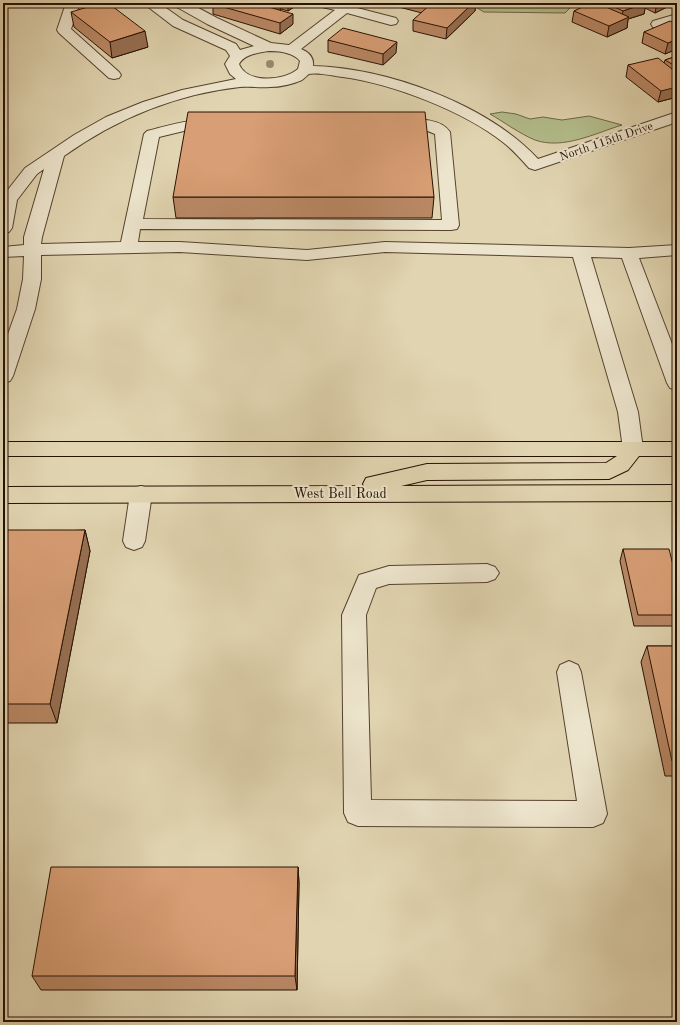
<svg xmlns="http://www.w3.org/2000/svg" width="680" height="1025" font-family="'Old Standard TT',serif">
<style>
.green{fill:#b3bd8b;stroke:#6d6746}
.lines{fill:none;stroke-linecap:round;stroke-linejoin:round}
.minor-casing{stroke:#56422e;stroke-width:2}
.major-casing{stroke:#271102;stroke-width:2}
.minor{fill:#ece4cc;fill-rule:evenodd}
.major{fill:#e1d5b1;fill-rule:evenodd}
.tree{fill:#968a6b}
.wall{fill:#ba8865;stroke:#271102}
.shaded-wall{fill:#976f52;stroke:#271102}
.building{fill:#d89e75;stroke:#271102}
.labels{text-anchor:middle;stroke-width:4;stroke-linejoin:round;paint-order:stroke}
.far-street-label{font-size:12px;fill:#271102;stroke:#ece4cc}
.street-label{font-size:14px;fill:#271102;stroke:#ece4cc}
</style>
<rect width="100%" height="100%" fill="#e1d5b1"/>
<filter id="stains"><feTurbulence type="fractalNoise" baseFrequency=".005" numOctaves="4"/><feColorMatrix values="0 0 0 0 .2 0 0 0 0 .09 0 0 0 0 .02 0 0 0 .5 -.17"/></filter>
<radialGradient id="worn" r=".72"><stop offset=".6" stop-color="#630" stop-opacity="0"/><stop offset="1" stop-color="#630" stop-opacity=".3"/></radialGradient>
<g class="green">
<path d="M469 3H575L565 13 484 12Z"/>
<path d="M502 112 516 114 530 119 543 117 562 120 589 116 622 125C596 133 563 150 535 140 520 134 504 122 490 114Z"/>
</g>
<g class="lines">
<defs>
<g id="minor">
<path d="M66 3H80L71 29 119 72 121 75 119 78 114 79 109 78 59 33 57 30Z"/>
<path d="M143 3H159L183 20 236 44 240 50 254 46 207 24 175 6 173 3H189L217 18 271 43 289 45 335 10 318 6 316 3H338L396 18 398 21 396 24 391 25 347 13 301 49C309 52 314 58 313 66 387 68 487 104 538 159L677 112V122L535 170 529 168C521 159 513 150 504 143 464 111 393 84 343 77 335 76 316 72 309 74 307 75 305 78 302 80 293 84 280 87 270 87 260 88 250 86 240 87 176 94 116 119 64 156L42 237 41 244 121 242 144 134 147 131C171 125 197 116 221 122L224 125 221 128 188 130 159 137 143 219 442 220 435 134C419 126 407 132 391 128L388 125 391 122 396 120C413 120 439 116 450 132L459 225 457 229 451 230 140 229 138 242H180L307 250 385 242 629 248 677 245V255L639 258 677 357V390L670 388 667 383 622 258 591 257 638 412 643 449 640 454 633 456 626 454 623 449 618 412 573 257 385 252 307 260 180 252 41 255V279L35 309 13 376 10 381 3 383V348L17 309 23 279 24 256 3 257V247L24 245V237L44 169 37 174 17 200 12 228 9 232 3 233V196L25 168 74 135 106 117 143 102 182 90 236 79 230 74 225 64 230 56 226 50 173 26ZM268 51C279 51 293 52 300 61L298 69C284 81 247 84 239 64 245 54 258 53 268 51Z"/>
<path d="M677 14V22L658 28 653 27 651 24 653 21Z"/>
<path d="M141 486 149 488 152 494 145 541 142 547 134 550 126 547 123 541 130 494 133 488Z"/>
<path d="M487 564 495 567 499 573 495 579 487 582 389 584 376 588 366 615 371 800 577 801 557 672 560 665 569 661 578 665 581 672 607 814 603 823 593 827 358 826 348 822 344 813 342 615 359 575 389 566Z"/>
</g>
<path id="major" d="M3 442H677V456H639L628 470 609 479 427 480 401 486 677 485V501L3 503V487L364 486 363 484 366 478 427 464 606 463 617 456H3Z"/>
</defs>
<use href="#minor" class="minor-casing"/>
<use href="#major" class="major-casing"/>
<use href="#minor" class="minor"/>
<use href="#major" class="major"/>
</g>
<circle class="tree" cx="270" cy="64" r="4"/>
<g class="wall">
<path d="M213 3H300L288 11 281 9 280 10 293 24 280 34 213 14Z"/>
<path d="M395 3H476L475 11 446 39 413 31V20L422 13 395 6Z"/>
<path d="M588 3H668L667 7 655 13 645 8 644 14 628 19 627 28 607 37 572 22 574 11 588 5Z"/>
<path d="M71 12 148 47 112 58 74 27Z"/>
<path d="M677 24V49L665 54 642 43 644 32Z"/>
<path d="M328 40 396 53 383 65 328 52Z"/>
<path d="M677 56V97L658 102 626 77 628 65 664 63 665 60Z"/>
<path d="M173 197H434L432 218H176Z"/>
<path d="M85 530 90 551 57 723H3V534Z"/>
<path d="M623 549 677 581V626H634L620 561Z"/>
<path d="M647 646H677V776H665L641 662Z"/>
<path d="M298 867 299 883 297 990H41L32 976Z"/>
</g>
<g class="shaded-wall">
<path d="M275 3H281V9L275 13Z"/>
<path d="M288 3H300L288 11Z"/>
<path d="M428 3H440L427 14Z"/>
<path d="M473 3H476L475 11 446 39 447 28Z"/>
<path d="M646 3 644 14 628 19 627 28 607 37 609 26 621 20 623 11Z"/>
<path d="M657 3H668L667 7 655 13Z"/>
<path d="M293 14V24L280 34V23Z"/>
<path d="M145 31 148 47 112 58 110 42Z"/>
<path d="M677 39V49L665 54 668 43Z"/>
<path d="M397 42 396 53 383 65V54Z"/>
<path d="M677 78V97L658 102 661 91 672 79Z"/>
<path d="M85 530 90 551 57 723 50 704Z"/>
<path d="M298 867 299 883 297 990 295 976Z"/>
</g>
<g class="building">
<path d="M101 3H108L145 31 110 42 71 12Z"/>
<path d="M213 3H255L293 14 280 23 213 4Z"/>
<path d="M432 3H473L447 28 413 20Z"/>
<path d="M591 3H597L629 17 609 26 574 11Z"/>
<path d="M606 3H645L623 11Z"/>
<path d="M670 21 677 24V39L668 43 644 32Z"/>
<path d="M343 28 397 42 383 54 328 40Z"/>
<path d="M677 56V67L665 60Z"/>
<path d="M658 58 677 73V78L672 79 677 83V87L661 91 628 65Z"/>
<path d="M188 112H425L434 197H173Z"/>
<path d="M4 530H85L50 704H3V534Z"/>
<path d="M623 549H669L677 581V615H638Z"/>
<path d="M647 646H677V761H672Z"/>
<path d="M51 867H298L295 976H32Z"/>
</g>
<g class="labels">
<g class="far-street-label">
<text transform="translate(606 141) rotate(-19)" y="4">North 115th Drive</text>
</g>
<g class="street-label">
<text x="340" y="498">West Bell Road</text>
</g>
</g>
<rect width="680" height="1025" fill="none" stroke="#e1d5b1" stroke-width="16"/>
<rect x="4" y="4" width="672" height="1017" fill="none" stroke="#271102" stroke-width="2"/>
<rect x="8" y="8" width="664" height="1009" fill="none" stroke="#271102"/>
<rect width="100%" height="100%" filter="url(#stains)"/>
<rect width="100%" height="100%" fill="url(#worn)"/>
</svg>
